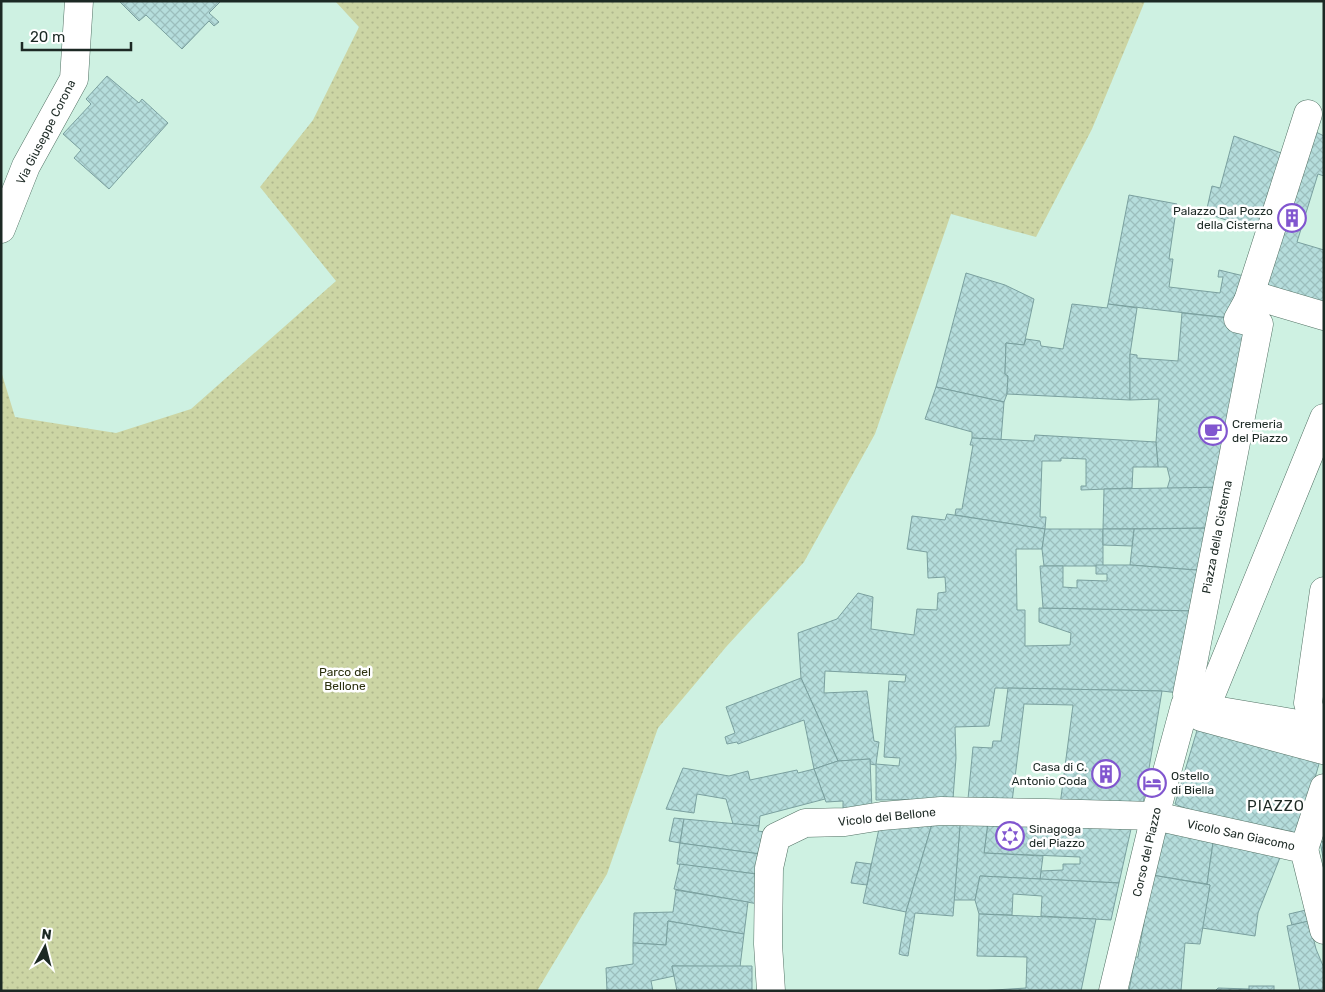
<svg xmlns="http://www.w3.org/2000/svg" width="1325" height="992" font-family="Rubik,sans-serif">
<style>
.grass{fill:url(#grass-dots)}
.building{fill:url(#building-cross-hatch);stroke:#7aa09f;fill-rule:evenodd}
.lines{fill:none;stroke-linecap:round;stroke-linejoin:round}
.pedestrian-casing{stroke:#527164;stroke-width:29}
.minor-casing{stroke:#527164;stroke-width:29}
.pedestrian{stroke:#fff;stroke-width:28}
.minor{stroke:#fff;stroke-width:28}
.labels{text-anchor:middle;stroke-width:5;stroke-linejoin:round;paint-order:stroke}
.street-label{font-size:12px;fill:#1c2924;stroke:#fff}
.poi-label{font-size:12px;fill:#1c2924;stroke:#fff;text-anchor:start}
.park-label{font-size:12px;fill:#2c310f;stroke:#fff}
.quarter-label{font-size:15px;letter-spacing:1px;fill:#1c2924;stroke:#fff}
</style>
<defs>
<pattern id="grass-dots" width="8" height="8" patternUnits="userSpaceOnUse" patternTransform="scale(1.25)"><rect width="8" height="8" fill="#ccd5a4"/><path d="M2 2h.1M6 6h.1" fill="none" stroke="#afb78d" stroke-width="1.8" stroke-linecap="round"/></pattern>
<pattern id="building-cross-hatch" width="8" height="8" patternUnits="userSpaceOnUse" patternTransform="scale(1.25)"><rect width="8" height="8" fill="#b5dddc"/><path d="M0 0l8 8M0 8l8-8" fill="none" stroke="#9bbebd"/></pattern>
</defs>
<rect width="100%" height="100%" fill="#cef1e2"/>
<path class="grass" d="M335 1H1145L1092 129 1036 237 951 214 875 434 804 562 726 647 658 728 607 874 537 991H1V371L15 417 116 433 191 409 336 281 260 187 313 120 359 27Z"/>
<g class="building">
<path d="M119 1H221L209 13 219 22 214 26 209 21 182 49 146 15 139 21Z"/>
<path d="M107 76 139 103 142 99 168 123 109 189 74 158 81 150 63 134 91 104 86 99Z"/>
<path d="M1314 131 1324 136V176L1318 174 1297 242 1324 250V316L1256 296Z"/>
<path d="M1234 136 1284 154 1260 232 1206 213 1212 186 1220 188Z"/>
<path d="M1129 195 1177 204 1169 259H1173L1169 287 1220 293 1223 277H1218L1219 270 1248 277 1238 319 1108 304Z"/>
<path d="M966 273 1005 285 1034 299 1024 345 1006 343 1005 374 1008 376 1007 394 1004 402 936 387Z"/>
<path d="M1072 304 1107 308 1108 304 1137 308 1130 354V400L1007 394 1008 376 1005 374 1006 343 1024 345 1026 339 1040 341 1041 346 1063 349Z"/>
<path d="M1182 313 1238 319 1259 324 1227 487 1167 489 1170 479 1167 467H1158L1156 442 1159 399 1130 400V354L1137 355V358L1178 361Z"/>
<path d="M936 387 1004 402 1001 440 972 438V432L925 419Z"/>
<path d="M1035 435 1156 442 1158 467H1133L1132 488 1081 490V486H1086V459L1061 458V461H1042L1040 517H1046L1045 529 955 515 956 509H962L973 445H970L972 438 1034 441Z"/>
<path d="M1227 487 1218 528 1103 529 1104 489Z"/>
<path d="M947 514 1045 529 1042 549H1016L1017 610H1025V646L1070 645 1071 633 1039 622V608L1202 611 1187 694 1162 691 995 688 989 726 955 727 956 758 953 799 876 800V765L870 764V759L838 761 801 678 798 633 837 619 858 593 873 597 871 629 914 635 917 609 937 610 938 593 946 592 945 577 928 578 927 552 907 549 912 516 945 520ZM825 671 906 675 905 682 889 681 884 757 900 758 899 766 876 764 879 742 874 741 867 691 824 693Z"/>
<path d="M1218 528 1209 571 1130 565 1134 529Z"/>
<path d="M1045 529H1103V566H1044L1042 549Z"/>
<path d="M1103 529H1134L1132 546 1103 545Z"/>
<path d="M1096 565H1130L1209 571 1202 611 1043 608 1040 566H1063V587L1077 588V580L1107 581V574H1096Z"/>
<path d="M801 678 838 761 814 769 804 720 738 744 737 742 727 744 725 737 735 733 726 707Z"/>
<path d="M1008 688 1162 691 1142 810 1060 805 1073 705 1024 704 1012 802 968 799 973 747 992 748 993 741H1001Z"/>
<path d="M1201 717 1323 750 1298 837 1191 811 1175 804Z"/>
<path d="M870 759 872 810 843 812V801L826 802 814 769 838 761Z"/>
<path d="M683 768 729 776 748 771 750 780 797 770 798 773 814 769 825 799 760 816 759 826 733 824 726 799 697 794 694 813 666 809Z"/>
<path d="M674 818 684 819 680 843 669 841Z"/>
<path d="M684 819 759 826 758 831 772 833 767 855 680 843Z"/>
<path d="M988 822 1131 829 1119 883 1040 879 1041 871 1063 870V864H1080V857L984 853Z"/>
<path d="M988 822 984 853 1043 856 1040 879 980 876 975 900H954L960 825Z"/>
<path d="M880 824H932L906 912 863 903Z"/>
<path d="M932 824 960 825 953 916 915 913 908 956 902 955 899 954 906 912Z"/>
<path d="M1163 827 1214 836 1207 884 1152 875Z"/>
<path d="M1214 836 1281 855 1258 913 1255 936 1202 928 1210 885 1207 884Z"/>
<path d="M1324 841V862L1320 842Z"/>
<path d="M680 843 767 855 764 875 677 864Z"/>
<path d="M856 862 871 864 867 885 851 883Z"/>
<path d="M680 864 764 875 758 904 674 889Z"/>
<path d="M1152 875 1210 885 1200 944 1185 943 1181 991H1129L1135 957H1138Z"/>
<path d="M980 876 1040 879 1119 883 1111 920 1041 916 1042 896 1013 894 1012 915 979 914 975 900Z"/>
<path d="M676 890 748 902 744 934 668 921 666 945 633 943 634 913 673 912Z"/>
<path d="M1306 910 1309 921 1292 925 1289 914Z"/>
<path d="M979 914 1096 919 1081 991H979L1026 988 1027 957 977 956Z"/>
<path d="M668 921 744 934 740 967 672 966 674 976 651 981 653 991H607L606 968 633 964V943L666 945Z"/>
<path d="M1309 921 1316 949 1324 968V991H1300L1287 926Z"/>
<path d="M672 966H752V991H677Z"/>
<rect x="1249" y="986" width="25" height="5"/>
<path d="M1218 988 1249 989V991H1215Z"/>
</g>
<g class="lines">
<defs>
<g id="pedestrian">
<path d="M1248 301 1308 114"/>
<path d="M1322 749 1308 703 1324 591"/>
<path d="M1323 750 1201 717 1188 705 1187 694 1259 324 1238 319 1248 301 1256 296 1324 316"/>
</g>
<g id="minor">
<path d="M1 229 26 166 74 79 79 1"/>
<path d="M1206 707 1324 418"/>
<path d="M1304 849 1324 788"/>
<path d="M771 991 768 944 769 868 776 837 805 823 845 822 882 816 941 811 1046 813 1155 816 1304 849 1324 930"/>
<path d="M1113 991 1155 816 1185 705 1304 725 1324 731"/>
</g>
</defs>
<use href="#pedestrian" class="pedestrian-casing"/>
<use href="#minor" class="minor-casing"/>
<use href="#pedestrian" class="pedestrian"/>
<use href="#minor" class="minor"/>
</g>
<defs>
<symbol id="building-ring" viewBox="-11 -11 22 22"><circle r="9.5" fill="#fff" stroke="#8156cf" stroke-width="1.5"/><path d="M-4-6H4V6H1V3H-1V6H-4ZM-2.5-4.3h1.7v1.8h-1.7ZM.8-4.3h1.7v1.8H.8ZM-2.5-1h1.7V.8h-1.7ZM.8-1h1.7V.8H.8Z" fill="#8156cf"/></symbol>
<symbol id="cafe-ring" viewBox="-11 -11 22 22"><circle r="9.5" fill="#fff" stroke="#8156cf" stroke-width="1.5"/><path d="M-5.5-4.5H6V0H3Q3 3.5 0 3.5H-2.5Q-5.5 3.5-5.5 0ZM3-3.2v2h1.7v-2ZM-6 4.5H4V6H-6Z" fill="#8156cf"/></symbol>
<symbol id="hotel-ring" viewBox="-11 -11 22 22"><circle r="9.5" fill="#fff" stroke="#8156cf" stroke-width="1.5"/><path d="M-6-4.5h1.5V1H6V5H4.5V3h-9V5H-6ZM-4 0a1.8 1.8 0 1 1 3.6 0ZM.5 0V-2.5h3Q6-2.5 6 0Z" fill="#8156cf"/></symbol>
<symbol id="synagogue-ring" viewBox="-11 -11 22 22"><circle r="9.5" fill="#fff" stroke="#8156cf" stroke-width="1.5"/><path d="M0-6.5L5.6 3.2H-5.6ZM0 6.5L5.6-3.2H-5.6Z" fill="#8156cf"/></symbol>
</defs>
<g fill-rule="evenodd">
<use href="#building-ring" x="1276" y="202" width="32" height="32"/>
<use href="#cafe-ring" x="1197" y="415" width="32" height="32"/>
<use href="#building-ring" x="1090" y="758" width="32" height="32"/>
<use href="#hotel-ring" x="1136" y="767" width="32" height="32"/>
<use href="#synagogue-ring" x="994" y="820" width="32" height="32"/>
</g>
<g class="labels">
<g class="street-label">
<text transform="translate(46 132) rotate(-63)" y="4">Via Giuseppe Corona</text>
<text transform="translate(1217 537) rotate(-79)" y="4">Piazza della Cisterna</text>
<text transform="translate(887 817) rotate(-6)" y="4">Vicolo del Bellone</text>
<text transform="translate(1241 835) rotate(12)" y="4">Vicolo San Giacomo</text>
<text transform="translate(1147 852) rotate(-77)" y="4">Corso del Piazzo</text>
</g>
<g class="poi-label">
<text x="1273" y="215" text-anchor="end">Palazzo Dal Pozzo<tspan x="1273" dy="14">della Cisterna</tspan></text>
<text x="1232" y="428">Cremeria<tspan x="1232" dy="14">del Piazzo</tspan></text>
<text x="1087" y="771" text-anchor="end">Casa di C.<tspan x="1087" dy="14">Antonio Coda</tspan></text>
<text x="1171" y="780">Ostello<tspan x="1171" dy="14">di Biella</tspan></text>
<text x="1029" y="833">Sinagoga<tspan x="1029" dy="14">del Piazzo</tspan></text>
</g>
<g class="park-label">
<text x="345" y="676">Parco del<tspan x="345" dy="14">Bellone</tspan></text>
</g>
<g class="quarter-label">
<text x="1276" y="811">PIAZZO</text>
</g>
</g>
<rect width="1325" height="992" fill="none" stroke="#1c2924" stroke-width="5"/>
<g transform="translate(45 947) rotate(7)" stroke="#ffffff" stroke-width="4" paint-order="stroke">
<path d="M0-4L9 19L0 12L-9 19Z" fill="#1c2924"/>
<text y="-8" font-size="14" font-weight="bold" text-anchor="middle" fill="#1c2924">N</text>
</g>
<path d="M22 42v8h109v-8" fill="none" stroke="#1c2924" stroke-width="2.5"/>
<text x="30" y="42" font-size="15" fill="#1c2924" stroke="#ffffff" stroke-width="4" paint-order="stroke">20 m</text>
</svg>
